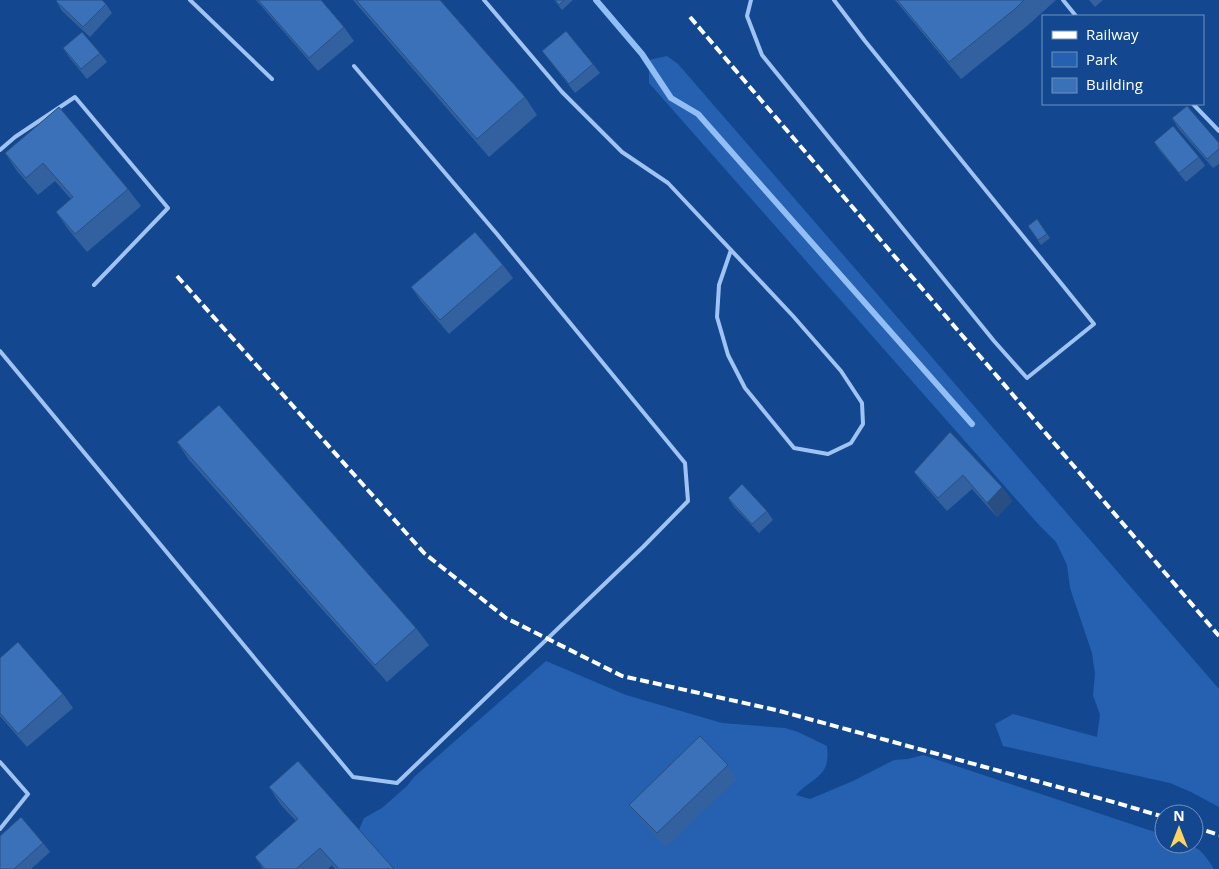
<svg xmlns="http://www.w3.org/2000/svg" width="1219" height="869" font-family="'Open Sans',sans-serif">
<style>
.green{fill:#2561b0}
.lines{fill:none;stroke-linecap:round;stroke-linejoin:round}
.stream{stroke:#91bef5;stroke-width:6}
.lane{stroke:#9fc3f2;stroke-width:4}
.rail{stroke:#fff;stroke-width:4;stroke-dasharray:9 4;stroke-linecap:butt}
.wall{fill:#33619f}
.shaded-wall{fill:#294f82}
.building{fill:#3b71b9;stroke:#294f82}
</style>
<rect width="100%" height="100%" fill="#134891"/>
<g class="green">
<path d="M667 56 678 64 1219 689V807L1191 792 1170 783 1003 746 995 724 1013 714 1097 737 1100 715 1093 695 1095 674 1092 653 1070 588 1067 565 1056 542 1039 525 649 83V60Z"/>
<path d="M546 661 626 695 722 723 785 728 798 732 827 746C831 778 813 776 796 795L810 799 853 781 894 760 908 759 923 755 1164 835V844C1193 844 1198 843 1214 869H391L358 832 364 818 382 808 407 786 414 777Z"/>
</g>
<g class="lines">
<path class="stream" d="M596 0 642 54 671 98 698 114 972 424"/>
<g class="lane">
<path d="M190 0 272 79"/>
<path d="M484 0 562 92 622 152 668 183 793 316 841 371 862 403 863 424 851 443 828 454 794 448 745 388 728 355 717 317 719 285 731 250"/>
<path d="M751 0 747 16 762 55 994 341 1027 378 1094 324 865 41 834 0"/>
<path d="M1063 0 1076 16"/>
<path d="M1193 104 1219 131"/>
<path d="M0 150 15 137 75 97 168 208 94 285"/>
<path d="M0 351 353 777 397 783 643 547 688 501 685 463 497 234 354 66"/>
<path d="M0 762 28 794 0 829"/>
</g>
<g class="rail">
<path d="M690 17 1219 636"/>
<path d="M177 276 424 553 506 618 622 676 776 710 1117 803 1164 817"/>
<path d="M1194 827 1219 835"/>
</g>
</g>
<g class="wall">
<path d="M256 0H321L344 27 354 41 318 71Z"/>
<path d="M353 0H440L525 97 537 115 489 157Z"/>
<path d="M554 0H573L562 10Z"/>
<path d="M895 0H1056L1027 26 961 79Z"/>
<path d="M1089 0H1103L1095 7Z"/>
<path d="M56 1 106 4 112 13 90 37 62 11Z"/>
<path d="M63 48 100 53 107 62 87 79 69 57Z"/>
<path d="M542 51 593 64 600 73 575 93 549 60Z"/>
<path d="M59 107 128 189 141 206 87 252 68 229 56 212 71 199 55 181 38 195 17 171 5 153Z"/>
<path d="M1172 118 1219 143V164L1213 168 1178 128Z"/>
<path d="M1154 142 1199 157 1205 166 1186 182 1160 151Z"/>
<path d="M1037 219 1050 238 1041 245 1028 226Z"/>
<path d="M503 265 513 278 449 334 421 301 411 287Z"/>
<path d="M950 432 1002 487 1012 501 997 517 972 489 947 511 924 485 914 472Z"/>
<path d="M177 442 416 628 429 645 387 682 189 460Z"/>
<path d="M728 498 767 511 773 520 759 533 734 507Z"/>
<path d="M0 658 63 694 73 708 27 747 0 716Z"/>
<path d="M728 765 737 779 666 847 639 818 629 805Z"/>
<path d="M269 787 394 869H335L332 865 328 869H263L255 857 296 821 281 805Z"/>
<path d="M43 843 50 852 31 869H0Z"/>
</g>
<path class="shaded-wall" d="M1002 487 1012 501 997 517 987 503Z"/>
<g class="building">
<path d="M57 0H102L106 4 83 27 56 1Z"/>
<path d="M258 0H321L344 27 309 58Z"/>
<path d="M356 0H440L525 97 477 139Z"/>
<path d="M555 0H564L559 5Z"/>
<path d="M897 0H1024L1015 9 949 62Z"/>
<path d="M566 31 593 64 569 84 542 51Z"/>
<path d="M82 32 100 53 81 69 63 48Z"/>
<path d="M1187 106 1219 143V149L1207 159 1172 118Z"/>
<path d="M59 107 128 189 75 234 56 212 73 197 43 163 26 178 5 153Z"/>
<path d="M1173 126 1199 157 1179 173 1154 142Z"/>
<path d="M1037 219 1047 234 1038 240 1028 226Z"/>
<path d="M475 232 503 265 440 320 411 287Z"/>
<path d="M219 405 416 628 375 665 177 442Z"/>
<path d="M950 432 1002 487 987 503 963 475 938 498 914 472Z"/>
<path d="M742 484 767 511 752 524 728 498Z"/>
<path d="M18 642 63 694 18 734 0 713V658Z"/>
<path d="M700 736 728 765 657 833 629 805Z"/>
<path d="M298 761 394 869H339L320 848 296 869H265L255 857 298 819 269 787Z"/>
<path d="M21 817 43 843 14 869H0V836Z"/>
</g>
<rect x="1042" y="15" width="162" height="90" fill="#134891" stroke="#7191bd"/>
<rect x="1052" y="31" width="25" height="8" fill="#ffffff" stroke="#7191bd"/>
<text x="1086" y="40" font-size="15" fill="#ffffff">Railway</text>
<rect x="1052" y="52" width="25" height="15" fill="#2561b0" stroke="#7191bd"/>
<text x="1086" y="65" font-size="15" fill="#ffffff">Park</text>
<rect x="1052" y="78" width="25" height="15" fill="#3b71b9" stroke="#7191bd"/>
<text x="1086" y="90" font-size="15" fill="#ffffff">Building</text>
<g transform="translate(1179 829)"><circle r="24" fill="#134891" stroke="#7191bd"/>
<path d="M0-4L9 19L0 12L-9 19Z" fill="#ffd460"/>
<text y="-8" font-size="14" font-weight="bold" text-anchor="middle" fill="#ffffff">N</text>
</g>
</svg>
